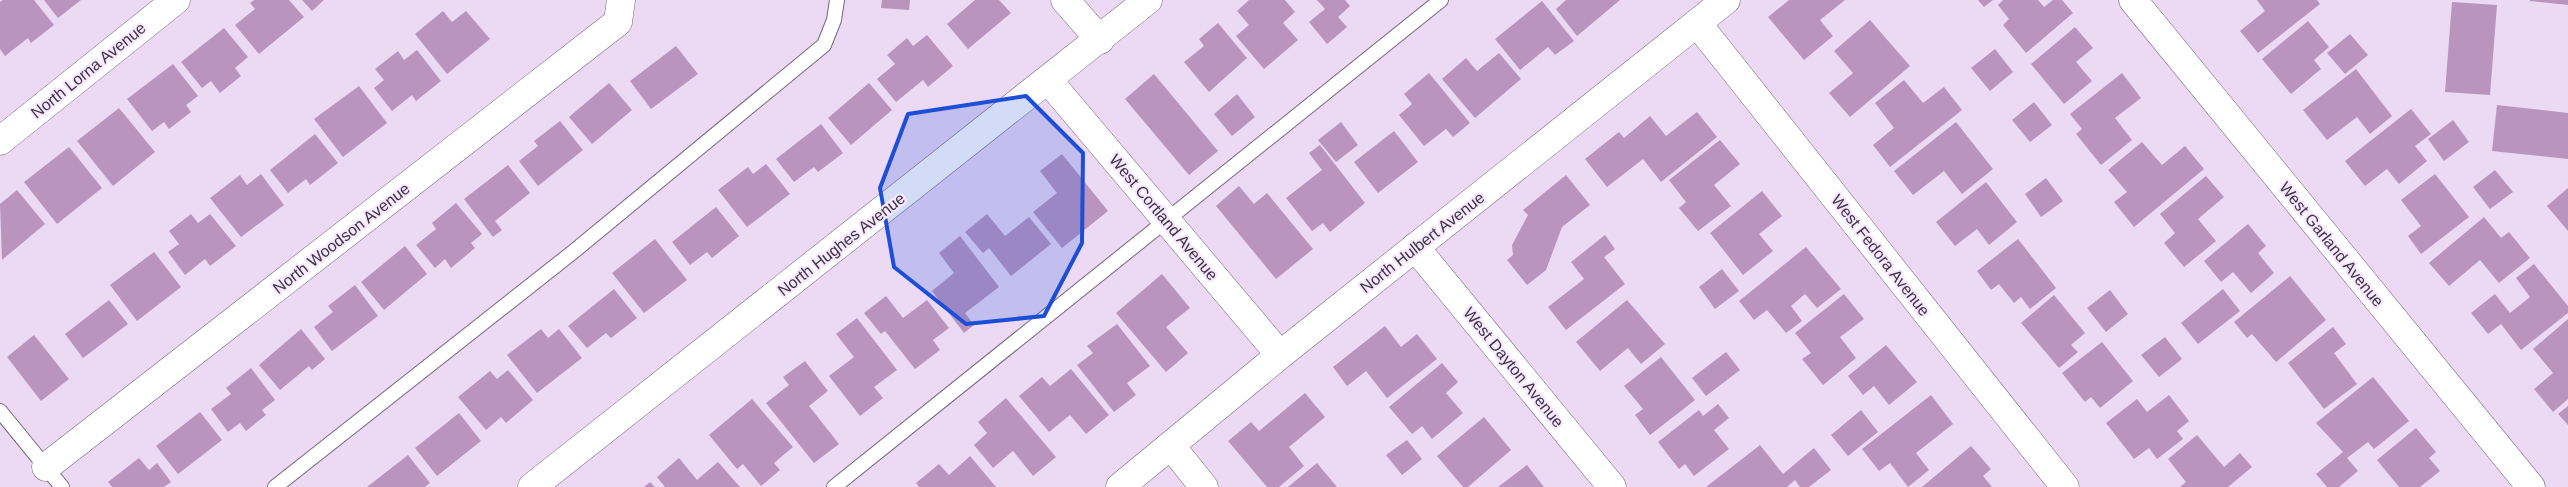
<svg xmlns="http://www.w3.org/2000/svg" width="2568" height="487" font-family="Arial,sans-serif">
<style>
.building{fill:#b995be}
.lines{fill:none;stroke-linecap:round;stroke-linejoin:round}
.service-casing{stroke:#77677f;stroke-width:16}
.minor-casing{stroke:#77677f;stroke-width:29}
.tertiary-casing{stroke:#77677f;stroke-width:29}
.service{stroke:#fff;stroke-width:14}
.minor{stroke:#fff;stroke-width:28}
.tertiary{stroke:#fff;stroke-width:28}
.marked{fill:#1d4ed8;fill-opacity:0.2;stroke:#1d4ed8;stroke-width:4;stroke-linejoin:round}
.labels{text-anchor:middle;stroke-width:4.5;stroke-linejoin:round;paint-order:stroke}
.street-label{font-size:16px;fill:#3b343f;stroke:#f7e8ff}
</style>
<rect width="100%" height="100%" fill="#ecdaf5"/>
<g class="building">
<path d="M3 0H34L54 25 31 43 28 38 5 56 0 49V2Z"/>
<path d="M44 0H81L58 18Z"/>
<path d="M254 0H289L304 17 259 54 235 25 255 9 250 3Z"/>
<path d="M302 0H324L312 11Z"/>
<path d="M882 0H910L909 10 881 8Z"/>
<path d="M975 0H999L1011 13 968 49 947 24Z"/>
<path d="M1249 0H1285L1295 12 1283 23 1298 40 1264 69 1236 36 1249 25 1237 11Z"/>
<path d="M1317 0H1345L1350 6 1338 17 1347 27 1327 44 1309 22 1325 9Z"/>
<path d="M1566 0H1620L1577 36 1556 9Z"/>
<path d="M1789 0H1845L1820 20 1833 36 1804 60 1768 17Z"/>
<path d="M1978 0H1993L1984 7Z"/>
<path d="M2003 0H2038L2044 7 2053 0H2062L2073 13 2026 53 2003 25 2009 19 1998 5Z"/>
<path d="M2257 0H2317L2320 4 2258 53 2240 31 2265 11Z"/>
<path d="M2530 0H2568V5L2530 1Z"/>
<path d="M1542 1 1574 41 1555 55 1548 47 1520 70 1495 39Z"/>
<path d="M2452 2 2497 5 2490 95 2445 92Z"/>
<path d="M443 11 452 22 466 11 490 39 447 74 415 34Z"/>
<path d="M1870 20 1910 66 1850 117 1829 93 1853 73 1834 51Z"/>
<path d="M2308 21 2329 47 2314 60 2321 69 2291 94 2262 59Z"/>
<path d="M1218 23 1247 58 1209 92 1184 62 1204 46 1199 39Z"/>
<path d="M2075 27 2093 48 2076 62 2092 81 2064 104 2031 64Z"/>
<path d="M224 28 248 57 235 68 241 76 220 93 211 81 202 88 181 62Z"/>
<path d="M2350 34 2368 55 2345 74 2327 53Z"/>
<path d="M927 35 953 66 928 87 923 80 896 102 877 79 895 64 887 55 907 38 913 46Z"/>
<path d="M676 46 698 74 651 109 630 81Z"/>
<path d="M1995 49 2013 72 1990 91 1971 68Z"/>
<path d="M417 50 441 81 416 101 412 95 392 111 374 88 384 80 375 69 398 51 404 60Z"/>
<path d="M1499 53 1521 79 1475 118 1442 79 1466 58 1477 71Z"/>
<path d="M173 64 198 96 186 105 191 112 169 129 164 122 152 131 127 99Z"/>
<path d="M2356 69 2392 116 2370 134 2357 117 2327 140 2303 110Z"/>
<path d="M1429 73 1470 123 1453 137 1446 129 1424 146 1399 115 1412 104 1404 94Z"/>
<path d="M2122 73 2141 98 2115 118 2132 140 2101 165 2076 134 2082 129 2070 114Z"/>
<path d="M1154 74 1218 151 1189 175 1125 99Z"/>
<path d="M1904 80 1923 103 1944 87 1962 110 1890 167 1873 145 1894 128 1875 103Z"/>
<path d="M609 83 632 110 592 144 569 117Z"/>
<path d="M869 83 892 110 851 145 828 118Z"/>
<path d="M359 86 387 123 343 157 314 119Z"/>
<path d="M1237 94 1255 117 1232 136 1214 114Z"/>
<path d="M2034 102 2052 125 2030 142 2012 120Z"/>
<path d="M2497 105 2568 113V159L2492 151Z"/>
<path d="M119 108 155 152 113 186 77 141Z"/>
<path d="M2411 109 2431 134 2415 146 2427 161 2399 184 2387 169 2365 186 2345 161Z"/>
<path d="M1697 112 1717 137 1661 182 1643 159 1607 187 1585 159 1619 132 1624 138 1650 116 1666 136Z"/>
<path d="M2453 120 2469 142 2444 161 2428 139Z"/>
<path d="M560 121 583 150 538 186 519 161 538 146 534 141Z"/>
<path d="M1341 122 1358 145 1336 162 1318 140Z"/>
<path d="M1956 122 1993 169 1962 194 1944 171 1913 195 1894 171Z"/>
<path d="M821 124 843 153 818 172 814 167 794 182 776 159Z"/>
<path d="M1394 131 1418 162 1378 193 1354 162Z"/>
<path d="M315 134 338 163 310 185 306 179 288 193 270 170Z"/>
<path d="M1720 140 1740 164 1714 185 1731 206 1698 231 1679 208 1686 202 1669 180Z"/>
<path d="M2142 142 2162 165 2185 146 2204 169 2134 227 2114 202 2127 192 2108 170Z"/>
<path d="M1320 145 1365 203 1330 232 1323 223 1312 231 1286 198 1322 170 1309 153Z"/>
<path d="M69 147 102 188 57 224 24 182Z"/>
<path d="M1062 154 1108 211 1062 248 1033 212 1057 193 1040 171Z"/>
<path d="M766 164 790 194 747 227 718 190 748 167 753 174Z"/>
<path d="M508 165 530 193 495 221 502 230 493 237 464 199Z"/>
<path d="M2495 170 2513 192 2490 209 2473 187Z"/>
<path d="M261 174 284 205 241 237 210 198 240 175 247 185Z"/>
<path d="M2435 174 2469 217 2421 254 2408 236 2421 226 2401 200Z"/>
<path d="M1566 175 1590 205 1562 227 1546 270 1527 285 1507 260 1513 255 1512 245 1528 215 1523 210Z"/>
<path d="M2206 176 2224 197 2198 219 2216 241 2184 267 2164 243 2175 233 2160 214Z"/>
<path d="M2046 178 2063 201 2041 217 2025 194Z"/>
<path d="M1986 182 2017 222 1989 245 1977 229 1955 246 1936 222Z"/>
<path d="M1239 186 1254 204 1267 193 1313 249 1276 279 1216 206Z"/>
<path d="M2568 188V231L2547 206Z"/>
<path d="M17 190 45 224 2 260 0 204Z"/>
<path d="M1762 191 1782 216 1759 234 1773 251 1743 275 1710 233Z"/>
<path d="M456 203 482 234 471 243 475 248 451 268 445 259 435 268 416 245 436 229 432 223Z"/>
<path d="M716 207 739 236 712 258 707 252 690 265 672 242Z"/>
<path d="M191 214 198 223 210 214 236 246 210 266 205 259 185 275 168 252 179 244 169 231Z"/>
<path d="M987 214 1005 236 1029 217 1051 244 1011 276 989 248 983 253 965 232Z"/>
<path d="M2484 217 2501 238 2509 232 2530 258 2499 283 2480 260 2449 286 2429 263Z"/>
<path d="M2248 224 2266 246 2258 253 2274 273 2251 293 2233 272 2221 282 2204 261Z"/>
<path d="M1605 235 1615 249 1604 257 1625 284 1566 330 1548 307 1584 279 1571 262Z"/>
<path d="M960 236 999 287 965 313 974 325 964 333 932 291 954 273 939 253Z"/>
<path d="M655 239 687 280 644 313 612 273Z"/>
<path d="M2018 239 2056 288 2030 309 2021 297 2014 303 1999 284 1991 290 1977 271Z"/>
<path d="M405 246 427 274 384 310 361 282Z"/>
<path d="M1806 247 1841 289 1817 308 1805 294 1791 306 1802 321 1786 333 1767 310 1754 320 1739 301Z"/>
<path d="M154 252 181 287 137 321 110 285Z"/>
<path d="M2534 264 2568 306V313L2521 350 2501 324 2488 334 2471 313 2495 294 2510 313 2530 297 2516 278Z"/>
<path d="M1722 269 1739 291 1715 309 1699 287Z"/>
<path d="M1162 274 1190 308 1166 327 1188 353 1166 372 1116 313Z"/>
<path d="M2290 276 2326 320 2276 362 2252 334 2247 338 2234 322Z"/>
<path d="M355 285 378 316 332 351 314 327 333 312 328 306Z"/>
<path d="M614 289 637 318 611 338 606 333 587 348 568 326Z"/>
<path d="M2223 289 2240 311 2198 344 2181 323Z"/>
<path d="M2110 290 2128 314 2106 332 2087 308Z"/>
<path d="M1844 294 1864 319 1840 337 1856 358 1823 385 1802 359 1811 353 1795 333Z"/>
<path d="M2054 295 2085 333 2071 345 2078 352 2059 368 2021 323Z"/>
<path d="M886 296 903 318 927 300 949 328 933 340 940 350 915 369 885 331 881 334 864 313Z"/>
<path d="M109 300 128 324 83 358 65 334Z"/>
<path d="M1627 300 1665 344 1641 364 1628 348 1600 371 1576 342Z"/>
<path d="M857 318 897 370 874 387 883 398 860 416 829 376 854 357 836 334Z"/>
<path d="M2568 319V399L2553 412 2534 389 2553 373 2533 349Z"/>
<path d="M1117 324 1150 366 1127 383 1136 395 1114 412 1077 365 1093 353 1087 346Z"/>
<path d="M1385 326 1401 347 1417 334 1437 359 1387 398 1366 371 1347 386 1333 367Z"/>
<path d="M2333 327 2346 344 2334 353 2357 384 2324 409 2288 363Z"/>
<path d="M301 329 325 359 312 370 309 366 280 390 259 365Z"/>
<path d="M541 329 548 338 559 329 582 358 537 393 507 355Z"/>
<path d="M34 335 69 379 41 401 7 357Z"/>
<path d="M2165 337 2182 359 2159 377 2141 355Z"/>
<path d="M2102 342 2133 381 2100 408 2091 397 2085 402 2062 373Z"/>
<path d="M1886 345 1917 382 1889 405 1874 386 1863 395 1848 376Z"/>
<path d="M1726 352 1740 370 1706 396 1692 378Z"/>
<path d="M1661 357 1695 400 1650 435 1635 415 1643 409 1624 386Z"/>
<path d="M805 361 828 391 809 406 839 444 814 463 766 403 789 385 783 377Z"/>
<path d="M1442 363 1458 382 1446 393 1463 413 1432 439 1422 426 1412 434 1389 407Z"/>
<path d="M251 368 275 400 262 410 266 415 246 431 240 423 228 432 211 409 231 394 226 388Z"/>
<path d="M1071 369 1109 415 1086 434 1070 415 1049 432 1019 396 1042 377 1050 386Z"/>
<path d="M508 370 533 400 506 423 501 417 486 430 458 397 490 371 497 379Z"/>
<path d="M2373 377 2409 421 2374 449 2368 442 2347 458 2358 471 2339 487H2327L2316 474 2343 452 2316 423Z"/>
<path d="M1305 393 1325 417 1289 447 1304 466 1279 487H1267L1228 441 1251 422 1259 431Z"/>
<path d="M1931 395 1953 424 1916 453 1929 470 1908 487 1890 463 1879 471 1862 449Z"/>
<path d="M2169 395 2189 421 2177 431 2183 439 2157 459 2149 448 2134 459 2106 423 2137 399 2147 412Z"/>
<path d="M1006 398 1056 457 1033 476 1013 451 993 468 974 445 987 433 978 422Z"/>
<path d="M752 399 793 447 774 463 780 470 761 486 743 464 737 469 709 435Z"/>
<path d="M1718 404 1729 418 1714 430 1729 449 1694 476 1685 464 1679 469 1658 442 1699 410 1703 416Z"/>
<path d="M2568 406V425L2558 414Z"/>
<path d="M1861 410 1878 432 1848 456 1831 435Z"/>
<path d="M200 412 222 440 178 474 156 446Z"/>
<path d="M459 413 481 441 437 476 415 448Z"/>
<path d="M1484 417 1511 450 1468 487H1463L1437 456Z"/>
<path d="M2416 428 2436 452 2429 458 2440 471 2420 487H2399L2377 460Z"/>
<path d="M2197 435 2224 467 2240 453 2252 467 2228 487H2180L2186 482 2168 459Z"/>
<path d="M1407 440 1422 459 1402 475 1386 455Z"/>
<path d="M1760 445 1783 474 1814 448 1831 470 1809 487H1800L1795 480 1787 487H1706Z"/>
<path d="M1971 446 1991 469 1983 476 1992 487H1922Z"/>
<path d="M408 455 430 483 425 487H367Z"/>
<path d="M970 456 996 487H919L916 483 939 464 949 475Z"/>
<path d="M139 458 149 470 157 463 171 482 164 487H112L108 482Z"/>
<path d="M679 458 697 480 718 462 740 487H665L657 477Z"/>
<path d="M1317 463 1337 487H1288Z"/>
<path d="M1527 465 1544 487H1498Z"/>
<path d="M650 482 655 487H644Z"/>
</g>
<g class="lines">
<defs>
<g id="service">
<path d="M0 411 62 487"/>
<path d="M275 487 573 252 824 45 834 20 837 0"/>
<path d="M834 487 1441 0"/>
</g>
<g id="minor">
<path d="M1065 0 1100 40"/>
<path d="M2133 0 2531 487"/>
<path d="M1697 23 2065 487"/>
<path d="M1048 80 1280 355"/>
<path d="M0 141 176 0"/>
<path d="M1415 247 1612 487"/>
<path d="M1171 446 1204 487"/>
<path d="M46 467 618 22 621 0"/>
<path d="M1120 487 1280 355 1726 0"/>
</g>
<path id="tertiary" d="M532 487 1148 0"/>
</defs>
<use href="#service" class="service-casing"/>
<use href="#minor" class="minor-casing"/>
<use href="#tertiary" class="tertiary-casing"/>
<use href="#service" class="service"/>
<use href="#minor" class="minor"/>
<use href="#tertiary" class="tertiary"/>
</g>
<path class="marked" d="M1026 96 1083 153 1082 243 1044 316 966 324 894 267 880 188 908 114Z"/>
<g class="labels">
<g class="street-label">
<text transform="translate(88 70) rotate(-39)" y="6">North Lorna Avenue</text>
<text transform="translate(1164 217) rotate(50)" y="6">West Cortland Avenue</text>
<text transform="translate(341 238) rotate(-38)" y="6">North Woodson Avenue</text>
<text transform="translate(1422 242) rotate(-38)" y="6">North Hulbert Avenue</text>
<text transform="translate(841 244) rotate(-38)" y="6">North Hughes Avenue</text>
<text transform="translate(2332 244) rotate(51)" y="6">West Garland Avenue</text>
<text transform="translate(1881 255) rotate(52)" y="6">West Fedora Avenue</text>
<text transform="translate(1514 367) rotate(51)" y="6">West Dayton Avenue</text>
</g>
</g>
</svg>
